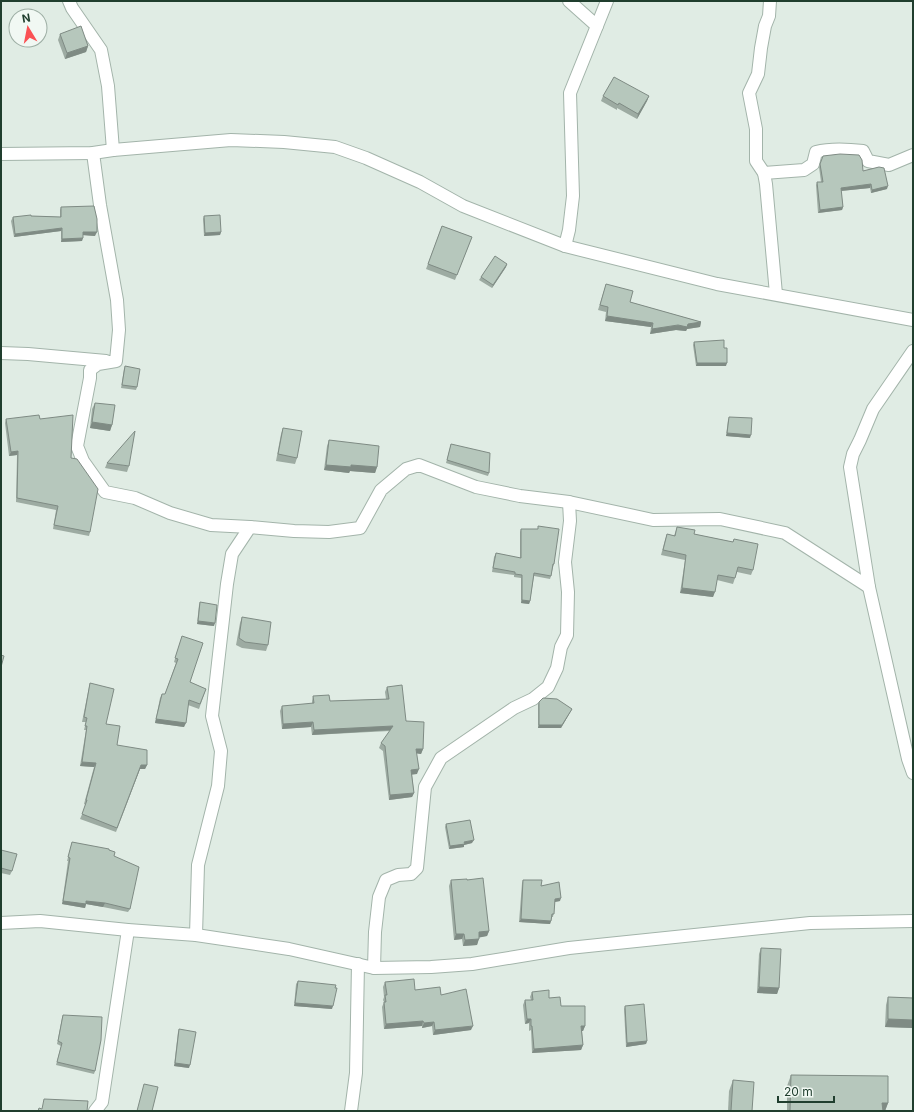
<svg xmlns="http://www.w3.org/2000/svg" width="914" height="1112" font-family="Inter,sans-serif">
<style>
.lines{fill:none;stroke-linecap:round;stroke-linejoin:round}
.minor-casing{stroke:#a3b4aa;stroke-width:14}
.minor{stroke:#fff;stroke-width:12}
.wall{fill:#9daba2}
.shaded-wall{fill:#7f8b84}
.building{fill:#b6c7bc;stroke:#7f8b84}
</style>
<rect width="100%" height="100%" fill="#e0ece4"/>
<g class="lines">
<defs>
<g id="minor">
<path d="M69 1 72 8 101 50 108 86 113 150"/>
<path d="M569 1 597 26"/>
<path d="M770 1 769 16 765 26 761 48 758 74 749 93 756 129V161L764 173 766 184 776 294"/>
<path d="M93 153 100 205 117 300 119 330 116 361 98 364 90 370V378L77 446 83 461 105 492 135 498 170 513 211 525 250 527"/>
<path d="M1 154 93 153 113 150 231 140 284 142 335 147 366 158 420 182 463 206 565 246 717 284 913 320"/>
<path d="M764 173 804 170 813 164 816 152C831 148 847 149 863 151L868 161 889 165 913 155"/>
<path d="M565 246 569 230 573 196 570 93 607 1"/>
<path d="M913 351 873 409 860 440 853 454 850 467 869 587 908 759 913 773"/>
<path d="M1 353 28 354 106 361"/>
<path d="M1 923 40 921 128 930 196 935 289 949 374 968 431 967 472 964 569 948 810 923 913 921"/>
<path d="M196 935 198 865 218 786 221 751 212 716 227 584 232 554 250 527 294 531 329 532 360 528 381 490 406 469 419 465 476 487 520 496 569 502 653 520 720 519 785 533 869 587"/>
<path d="M374 968 375 932 379 897 386 880 398 875 411 874 417 868 425 787 441 758 514 708 533 699 548 687 557 668 561 647 567 635 568 592 565 562 570 521 569 502"/>
<path d="M95 1111 102 1102 128 930"/>
<path d="M351 1111 356 1073 358 964"/>
</g>
</defs>
<use href="#minor" class="minor-casing"/>
<use href="#minor" class="minor"/>
</g>
<g class="wall">
<path d="M60 34 88 46 86 52 65 59 58 40Z"/>
<path d="M603 96H649L647 101 637 119 617 108V110L601 101Z"/>
<path d="M823 156 863 171 887 189 871 193 870 188 841 191 843 207 842 210 818 213 816 185 817 182H821L819 167Z"/>
<path d="M61 207 95 236 83 235 82 241 61 242V231L14 237 11 221 13 217 31 216 60 217V210Z"/>
<path d="M204 216 221 232 220 235 204 236 203 219Z"/>
<path d="M442 226 472 237 455 280 426 269Z"/>
<path d="M507 264 506 267 492 288 479 280 481 277Z"/>
<path d="M606 284 630 302 701 322 700 327 687 329 686 331 676 330 650 334 651 327 605 321 606 312 598 310Z"/>
<path d="M694 342 724 348 726 366H696L693 345Z"/>
<path d="M125 366 137 387 136 390 121 388 124 369Z"/>
<path d="M95 403 112 425 110 431 90 428 92 409Z"/>
<path d="M729 417 750 438 726 436 728 420Z"/>
<path d="M6 419H40L71 458 90 532 89 536 53 529 56 510 16 502 17 455 9 456 5 423Z"/>
<path d="M283 428 297 458 295 464 276 461 281 434Z"/>
<path d="M329 440 377 467 375 473 350 471 349 473 324 470 327 446Z"/>
<path d="M451 444 489 473 488 476 446 463Z"/>
<path d="M107 463 129 466 127 472 105 468Z"/>
<path d="M538 526 554 564 553 567 551 576 550 579 534 576 530 601 529 604 521 603V578L514 577V575L492 572 494 557 496 553 520 558V532L521 529H538Z"/>
<path d="M677 527 694 534 733 542 734 539 753 570 751 575 737 572 733 584 717 580 713 597 680 593 685 560 661 555 665 540 667 534 674 536Z"/>
<path d="M200 602 214 626 197 624 199 605Z"/>
<path d="M242 617 268 645 266 651 242 648 236 645 240 623Z"/>
<path d="M182 636 190 682 206 689 199 709 188 705 184 727 155 723 160 698 162 694H165L176 663 174 662Z"/>
<path d="M90 683 106 724 117 745 147 765 145 769H140L116 832 80 819 86 805 84 804 94 767 80 766 86 730H84L86 722H82L89 687Z"/>
<path d="M387 687 406 721 423 749 421 754 416 753 417 774H412L414 793 412 797 389 800 383 751 379 748 381 743 390 731 312 735 311 727 282 729 280 711 282 706 312 704V701L313 696 330 701 386 699 385 692Z"/>
<path d="M539 702 572 709 561 728H538V705Z"/>
<path d="M446 824 472 843 464 845V847L449 849 445 827Z"/>
<path d="M72 842 109 850 114 856 130 909 128 912 103 907 86 904 85 908 62 904 68 861H67Z"/>
<path d="M1 850 12 871 10 875 1 873Z"/>
<path d="M451 880 489 931 487 936 479 937 477 945 463 946 462 939 454 940 449 886Z"/>
<path d="M523 880 541 886 560 901 555 902 553 917H552L550 924 519 922 522 883Z"/>
<path d="M761 948 779 988 777 994 757 993 759 954Z"/>
<path d="M298 981 332 1009 294 1006 296 984Z"/>
<path d="M385 982 415 990 441 995 471 1030 433 1035 432 1026 422 1028V1026L384 1029 382 1007 384 1002 383 1000 384 997 383 987Z"/>
<path d="M913 984V1028L885 1027 886 1005 888 997 913 998 912 986Z"/>
<path d="M532 992 549 998 561 1006 585 1026 583 1031H582L583 1045 581 1050 532 1053 531 1030 529 1031V1023L525 1024 523 1005 525 1000H531L530 997Z"/>
<path d="M625 1006 647 1041 646 1044 626 1047 624 1009Z"/>
<path d="M63 1015 95 1071 94 1074 56 1065 61 1046 57 1044 62 1018Z"/>
<path d="M179 1029 189 1068 174 1066 178 1032Z"/>
<path d="M791 1075 888 1103 885 1111H787V1086Z"/>
<path d="M733 1080 752 1111H728L729 1091Z"/>
</g>
<g class="shaded-wall">
<path d="M88 46 86 52 65 59 67 53Z"/>
<path d="M649 96 647 101 637 119 638 114Z"/>
<path d="M871 184 870 188 840 191 841 188Z"/>
<path d="M888 186 887 189 871 193 872 190Z"/>
<path d="M843 207 842 210 818 213 820 210Z"/>
<path d="M62 228 61 231 14 237 15 234Z"/>
<path d="M83 232H97L95 236 82 235Z"/>
<path d="M221 232 220 235 204 236 205 233Z"/>
<path d="M83 238 82 241 61 242 62 239Z"/>
<path d="M507 264 506 267 492 288 493 285Z"/>
<path d="M607 316 653 323 651 327 605 321Z"/>
<path d="M701 322 700 327 687 329 686 331 676 330 650 334 652 329Z"/>
<path d="M697 363H727L726 366H696Z"/>
<path d="M92 422 112 425 110 431 90 428Z"/>
<path d="M727 433 751 435 750 438 726 436Z"/>
<path d="M18 451 17 455 9 456 11 452Z"/>
<path d="M326 465H351L377 467 375 473 350 471 349 473 324 470Z"/>
<path d="M682 588 715 592 713 597 680 593Z"/>
<path d="M522 600 530 601 529 604 521 603Z"/>
<path d="M198 621 215 623 214 626 197 624Z"/>
<path d="M572 709 561 728H538L539 725Z"/>
<path d="M156 719 186 723 184 727 155 723Z"/>
<path d="M313 722 311 727 282 729 283 724Z"/>
<path d="M393 726 391 730 312 735 314 730Z"/>
<path d="M416 749H423L421 754 414 753Z"/>
<path d="M82 762 96 763 94 767 80 766Z"/>
<path d="M141 765H147L145 769H140L116 832Z"/>
<path d="M419 769 417 774 410 775 411 770Z"/>
<path d="M414 793 412 797 389 800 390 795Z"/>
<path d="M474 840 472 843 464 845V847L449 849 450 846 464 842Z"/>
<path d="M561 898 560 901 554 902 555 899Z"/>
<path d="M63 901H86L105 903 103 907 86 904 85 908 62 904Z"/>
<path d="M521 919 551 921 550 924 519 922Z"/>
<path d="M489 931 487 936 477 938 479 932Z"/>
<path d="M456 934H464L462 939 454 940Z"/>
<path d="M479 939 477 945 463 946 465 940Z"/>
<path d="M759 987 779 988 777 994 757 993Z"/>
<path d="M295 1003 333 1006 332 1009 294 1006Z"/>
<path d="M527 1019H531L529 1023 525 1024Z"/>
<path d="M888 1019 913 1020V1028L885 1027Z"/>
<path d="M423 1021 422 1026 384 1029 386 1024Z"/>
<path d="M434 1022 432 1026 422 1028 424 1023Z"/>
<path d="M473 1026 471 1030 433 1035 435 1030Z"/>
<path d="M581 1026H585L583 1031H580Z"/>
<path d="M647 1041 646 1044 626 1047 627 1043Z"/>
<path d="M583 1045 581 1050 532 1053 534 1049Z"/>
<path d="M175 1063 190 1065 189 1068 174 1066Z"/>
<path d="M882 1103H888L885 1111H879Z"/>
</g>
<g class="building">
<path d="M81 26 88 46 67 53 60 34Z"/>
<path d="M614 77 649 96 638 114 619 103 618 105 603 96Z"/>
<path d="M840 154 859 155 862 160 863 171 879 167 884 168 888 186 872 190 871 184 841 188 843 207 820 210 817 182H823L820 164 823 156Z"/>
<path d="M94 206 97 219V232H83V238L62 239V228L15 234 13 217 31 215V216L61 217V207Z"/>
<path d="M220 215 221 232 205 233 204 216Z"/>
<path d="M442 226 472 237 457 275 428 264Z"/>
<path d="M495 256 507 264 493 285 481 277Z"/>
<path d="M606 284 633 291 630 302 701 322 688 324 687 327 678 325 652 329 653 323 607 316 608 307 600 305Z"/>
<path d="M724 340V348H727V363H697L694 342Z"/>
<path d="M125 366 140 369 137 387 122 385Z"/>
<path d="M95 403 115 405 112 425 92 422Z"/>
<path d="M39 415 40 419 73 415 71 458 77 459 98 489 90 532 54 525 58 506 17 498 18 451 11 452 6 419Z"/>
<path d="M729 417 752 418 751 435 727 433Z"/>
<path d="M283 428 302 431 297 458 278 454Z"/>
<path d="M135 431 129 466 107 463Z"/>
<path d="M329 440 379 446 377 467 351 465V467L326 465Z"/>
<path d="M451 444 490 453 489 473 447 460Z"/>
<path d="M538 526 559 529 554 564H553L551 576 534 573 530 601 522 600V575L515 574V572L493 568 496 553 521 558V529H538Z"/>
<path d="M677 527 695 530 694 534 733 542 734 539 758 544 753 570 738 567 735 578 718 575 715 592 682 588 686 555 663 550 667 534 675 536Z"/>
<path d="M200 602 217 605 215 623 198 621Z"/>
<path d="M242 617 271 622 268 645 245 642 239 638Z"/>
<path d="M182 636 203 643 190 682 206 689 200 704 189 700 186 723 156 719 162 694H165L178 659 175 658Z"/>
<path d="M1 655 4 656 1 667Z"/>
<path d="M90 683 114 689 106 724 120 726 117 745 147 750V765H141L117 828 82 814 87 800H86L96 763 82 762 87 726H85L87 718 84 717Z"/>
<path d="M402 685 406 721 424 722 423 749H416L419 769 411 770 414 793 390 795 385 746 381 743 393 726 314 730 313 722 283 724 282 706 314 703 313 696 329 695 330 701 389 699 387 687Z"/>
<path d="M543 698 557 699 572 709 562 725H539V702Z"/>
<path d="M470 820 474 840 464 842 465 844 450 846 446 824Z"/>
<path d="M72 842 109 849V850L115 852 114 856 139 867 130 909 105 903 86 901V904L63 901 70 858 68 857Z"/>
<path d="M1 850 17 854 12 871 1 868Z"/>
<path d="M483 878 489 931 479 932V939L465 940 464 934H456L451 880 467 879V880Z"/>
<path d="M523 880H542L541 886 559 882 561 898 555 899 554 914H552L551 921 521 919Z"/>
<path d="M761 948 781 949 779 988 759 987Z"/>
<path d="M414 979 415 990 440 987 441 995 466 989 473 1026 435 1030 434 1022 424 1023 423 1021 386 1024 384 1002H386L385 995H387L385 982Z"/>
<path d="M298 981 336 985 335 988H337L333 1006 295 1003Z"/>
<path d="M549 990V998L560 997 561 1006H585V1026H581L583 1045 534 1049 532 1026H531V1019H527L525 1000H533L532 992Z"/>
<path d="M888 997 913 998V1020L888 1019Z"/>
<path d="M644 1004 647 1041 627 1043 625 1006Z"/>
<path d="M63 1015 102 1017 101 1040 95 1071 57 1062 62 1043 58 1041Z"/>
<path d="M179 1029 196 1032 190 1065 175 1063Z"/>
<path d="M791 1075 888 1076V1103H882L883 1111H790Z"/>
<path d="M733 1080 754 1082 752 1111H731Z"/>
<path d="M144 1084 158 1087 152 1111H137Z"/>
<path d="M44 1099 88 1101 87 1111H38L39 1108 42 1109Z"/>
</g>
<rect width="914" height="1112" fill="none" stroke="#203e2e" stroke-width="4"/>
<g transform="translate(28 28) rotate(350)"><circle r="19" fill="#f1f8f3" stroke="#9daea4"/>
<path d="M0-3L7 15L0 10L-7 15Z" fill="#fa5154"/>
<text y="-6" font-size="11" font-weight="bold" text-anchor="middle" fill="#203e2e">N</text>
</g>
<path d="M778 1096v6h56v-6" fill="none" stroke="#203e2e" stroke-width="2"/>
<text x="784" y="1096" font-size="12" fill="#203e2e" stroke="#f1f8f3" stroke-width="3" paint-order="stroke">20 m</text>
</svg>
